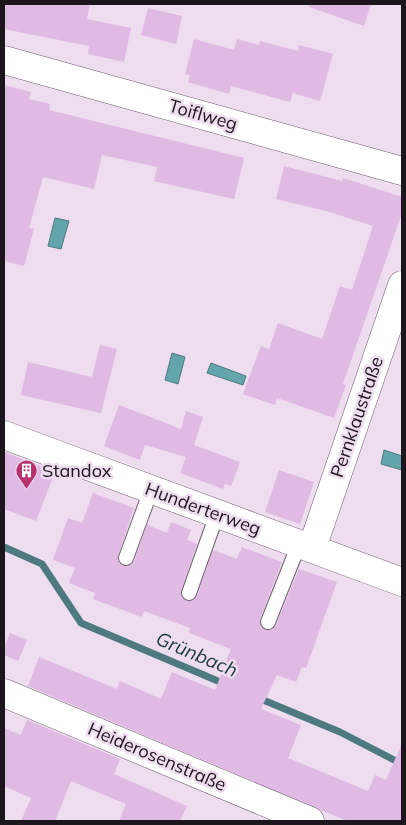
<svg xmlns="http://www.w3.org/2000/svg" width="406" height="825" font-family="Mulish,sans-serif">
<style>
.water{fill:#62a5ab;stroke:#4d7a80}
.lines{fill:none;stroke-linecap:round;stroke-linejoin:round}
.stream{stroke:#4d7a80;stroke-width:7}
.building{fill:#dfbae2}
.lane-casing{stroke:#6f5f70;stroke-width:16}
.street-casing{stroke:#6f5f70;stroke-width:29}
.lane{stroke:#fff;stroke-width:14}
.street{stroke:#fff;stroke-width:28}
.labels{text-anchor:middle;stroke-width:5;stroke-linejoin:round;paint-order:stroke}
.street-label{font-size:18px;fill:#1c151c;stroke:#eedcef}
.poi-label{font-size:18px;fill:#1c151c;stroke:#eedcef;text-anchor:start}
.water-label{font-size:19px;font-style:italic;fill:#17393b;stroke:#eedcef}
</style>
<rect width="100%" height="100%" fill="#eedcef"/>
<g class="water">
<path d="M55 218 69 221 61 249 48 246Z"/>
<path d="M172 353 185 357 178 384 165 380Z"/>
<path d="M211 363 246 376 243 385 207 373Z"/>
<path d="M384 450 402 456V470L381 464Z"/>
</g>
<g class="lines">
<g class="stream">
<path d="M4 547 42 564 81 623 225 684"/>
<path d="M256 697 340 732 402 764"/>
</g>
</g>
<g class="building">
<path d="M4 4H90L87 19 131 28 124 62 88 54 89 46 4 29Z"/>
<path d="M310 4H371L364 26 309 7Z"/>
<path d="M148 8 182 16 176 44 141 35Z"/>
<path d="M194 39 234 50 237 39 259 45 260 41 298 51 299 45 333 54 320 101 293 93 290 102 231 86 229 94 188 82 190 75 185 74Z"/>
<path d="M4 85 31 92 29 99 50 104 49 110 244 158 234 199 154 181 157 167 102 155 94 189 43 177 29 228 34 229 24 266 4 261Z"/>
<path d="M284 166 342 181 343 178 402 197V213L343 384 346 385 334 418 277 398 275 405 243 394 261 346 269 349 278 323 322 339 340 286 352 290 373 226 330 212 276 199Z"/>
<path d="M100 345 117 349 101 413 21 395 28 362 92 377Z"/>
<path d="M119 405 181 429 186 411 203 417 194 445 240 462 231 486 225 484 223 489 180 473 186 457 145 445 140 460 104 446Z"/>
<path d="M4 452 55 472 36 521 4 509Z"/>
<path d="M279 470 314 482 300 524 265 512Z"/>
<path d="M93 493 134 508 118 555 119 563 123 566H128L134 561 147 525 167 533 171 522 191 530 187 540 197 544 181 591 182 598 186 601H191L197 596 213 550 237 559 242 547 282 562 260 619 261 627 265 630 273 629 276 625 299 569 337 582 306 668 302 667 296 682 277 675 261 709 301 725 288 758 368 791 375 775 386 780 402 743V821H347L28 686 39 657 117 689 120 681 161 699 172 672 215 690 231 649 189 633 190 628 144 611 142 617 93 599 95 593 69 583 75 568 53 560 68 518 82 523Z"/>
<path d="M10 633 27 640 18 661 4 655V648Z"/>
<path d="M27 720 120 759 114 774 187 806 180 821H119L126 804 71 781 55 821H21L31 798 4 786V728L21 735Z"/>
</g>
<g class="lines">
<defs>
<g id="lane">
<path d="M126 558 151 490"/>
<path d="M189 593 217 514"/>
<path d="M268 622 299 544"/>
</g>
<g id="street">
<path d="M4 60 402 171"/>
<path d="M4 435 402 582"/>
<path d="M312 548 402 285"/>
<path d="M4 693 310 821"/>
</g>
</defs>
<use href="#lane" class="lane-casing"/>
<use href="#street" class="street-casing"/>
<use href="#lane" class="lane"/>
<use href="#street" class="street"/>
</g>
<defs>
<symbol id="building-pin" viewBox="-11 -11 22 30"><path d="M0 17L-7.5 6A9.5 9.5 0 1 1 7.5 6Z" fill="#b9316f" stroke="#eedcef"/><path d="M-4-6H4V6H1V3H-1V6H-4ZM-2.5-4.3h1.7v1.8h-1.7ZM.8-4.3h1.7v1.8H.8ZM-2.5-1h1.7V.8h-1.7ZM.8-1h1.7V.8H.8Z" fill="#fff"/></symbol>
</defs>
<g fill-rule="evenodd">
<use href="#building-pin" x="14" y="458" width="25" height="34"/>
</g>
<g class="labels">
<g class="street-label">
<text transform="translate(203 115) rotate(16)" y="6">Toiflweg</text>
<text transform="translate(357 417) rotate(-71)" y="6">Pernklaustraße</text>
<text transform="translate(203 509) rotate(20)" y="6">Hunderterweg</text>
<text transform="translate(157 757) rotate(23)" y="6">Heiderosenstraße</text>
</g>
<g class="poi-label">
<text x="42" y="477">Standox</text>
</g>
<g class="water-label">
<text transform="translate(197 654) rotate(23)" y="7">Grünbach</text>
</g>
</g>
<rect width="406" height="825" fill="none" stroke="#1c151c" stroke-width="10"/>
</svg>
